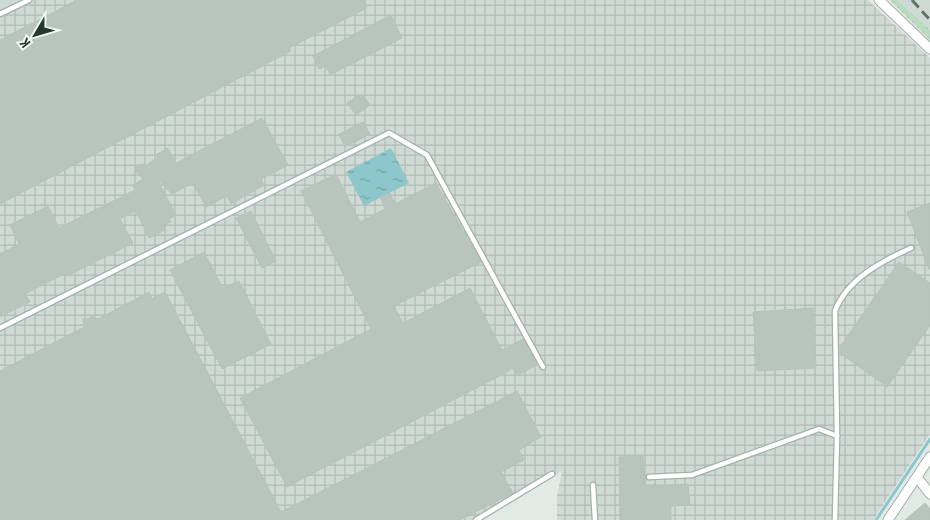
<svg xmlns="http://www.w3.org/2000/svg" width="930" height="520" font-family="'PT Sans Narrow',sans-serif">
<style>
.built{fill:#cfdad4}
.industrial{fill:url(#industrial-grid)}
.grass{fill:url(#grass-dots)}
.water{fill:url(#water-ripples)}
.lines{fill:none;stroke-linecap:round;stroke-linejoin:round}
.stream{stroke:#8dc7cb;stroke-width:3}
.building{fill:#b7c5be;stroke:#b4c3bb}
.service-casing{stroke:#a4b1ab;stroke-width:7}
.minor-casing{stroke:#a4b1ab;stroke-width:11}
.service{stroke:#fff;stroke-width:4.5}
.minor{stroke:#fff;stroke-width:9}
.rail{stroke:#5d756c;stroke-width:3;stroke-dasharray:10 5;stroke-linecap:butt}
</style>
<defs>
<pattern id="industrial-grid" width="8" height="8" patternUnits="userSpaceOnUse" patternTransform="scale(1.25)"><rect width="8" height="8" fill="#cfdad4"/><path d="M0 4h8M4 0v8" fill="none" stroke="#b1bcb6"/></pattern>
<pattern id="grass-dots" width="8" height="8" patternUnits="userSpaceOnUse" patternTransform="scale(1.25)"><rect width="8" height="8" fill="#bbdac1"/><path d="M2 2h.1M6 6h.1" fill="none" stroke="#a0bca6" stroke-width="1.8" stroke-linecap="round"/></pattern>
<pattern id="water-ripples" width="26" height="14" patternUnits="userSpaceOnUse" patternTransform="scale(1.25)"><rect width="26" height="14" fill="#8dc7cb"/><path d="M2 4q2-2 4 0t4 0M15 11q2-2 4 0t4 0" fill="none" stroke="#73a3a5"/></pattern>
</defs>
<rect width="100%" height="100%" fill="#e1eae5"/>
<g class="built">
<path d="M0 0H20L0 10Z"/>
<path d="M897 0H930V30L928 28Z"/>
</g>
<path class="industrial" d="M20 0H868L930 58V434L873 520H557V496L562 471 481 520H0V10Z"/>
<path class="grass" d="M890 0H897L928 28 930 30V40Z"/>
<path class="water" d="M391 148 409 183 364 206 346 172Z"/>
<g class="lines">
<path class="stream" d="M876 520 930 439"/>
</g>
<g class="building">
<path d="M77 0H363L367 8 289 48 291 51 0 204V40Z"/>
<path d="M391 15 402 38 330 75 326 66 319 69 313 56Z"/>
<path d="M359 95 360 98 363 95 370 105 356 115 347 103Z"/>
<path d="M262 118 288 165 261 179 264 185 231 204 227 196 206 207 193 183 172 194 157 179 176 215 169 219 171 222 163 225 165 230 149 238 136 211 120 219 133 243 67 276 66 273 25 294 30 302 0 317V254L19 244 10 225 48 206 59 228 135 190 133 185 143 179 135 171 136 166 142 164 146 166 150 162 158 159 156 155 168 148 176 163Z"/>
<path d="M363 122 370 134 345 147 339 134Z"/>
<path d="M336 174 360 222 385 209 380 197 390 193 395 204 436 183 481 262 394 306 403 323 470 288 502 350 523 339 537 365 518 375 512 368 507 372 287 487 240 398 371 329 301 191Z"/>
<path d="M930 203V269H929L907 212Z"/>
<path d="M251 211 276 261 262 268 236 218Z"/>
<path d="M204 252 223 288 239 281 271 344 222 369 170 270Z"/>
<path d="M899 262 930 283V325L887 387 840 353V347Z"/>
<path d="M149 292 152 299 165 292 281 512 517 391 541 437 519 450 524 460 501 472 513 493 460 520H0V371L84 327 83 319H88L91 316 98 319Z"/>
<path d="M813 308 816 368 757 371 753 312Z"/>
<path d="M643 456 645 487 688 484 690 505 671 506V520H620L619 457Z"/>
<path d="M925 503 930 509V520H905Z"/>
</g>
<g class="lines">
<defs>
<g id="service">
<path d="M0 14 29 0"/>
<path d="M0 328 389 133 427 155 543 367"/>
<path d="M649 477 692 475 819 429 837 436"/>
<path d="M593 485 595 520"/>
<path d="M476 520 552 474"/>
<path d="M835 520 837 436 835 311C847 279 882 261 911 248"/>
</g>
<g id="minor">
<path d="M879 0 930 49"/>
<path d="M917 477 930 494"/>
<path d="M888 520 930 457"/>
</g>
</defs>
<use href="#service" class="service-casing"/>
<use href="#minor" class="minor-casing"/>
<use href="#service" class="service"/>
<use href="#minor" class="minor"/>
<path class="rail" d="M912 0 930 20"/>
</g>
<g transform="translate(35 35) rotate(232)" stroke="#f1f7f3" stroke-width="4" paint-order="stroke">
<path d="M0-4L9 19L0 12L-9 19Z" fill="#233931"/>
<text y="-8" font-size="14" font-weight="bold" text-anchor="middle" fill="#233931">K</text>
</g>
</svg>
